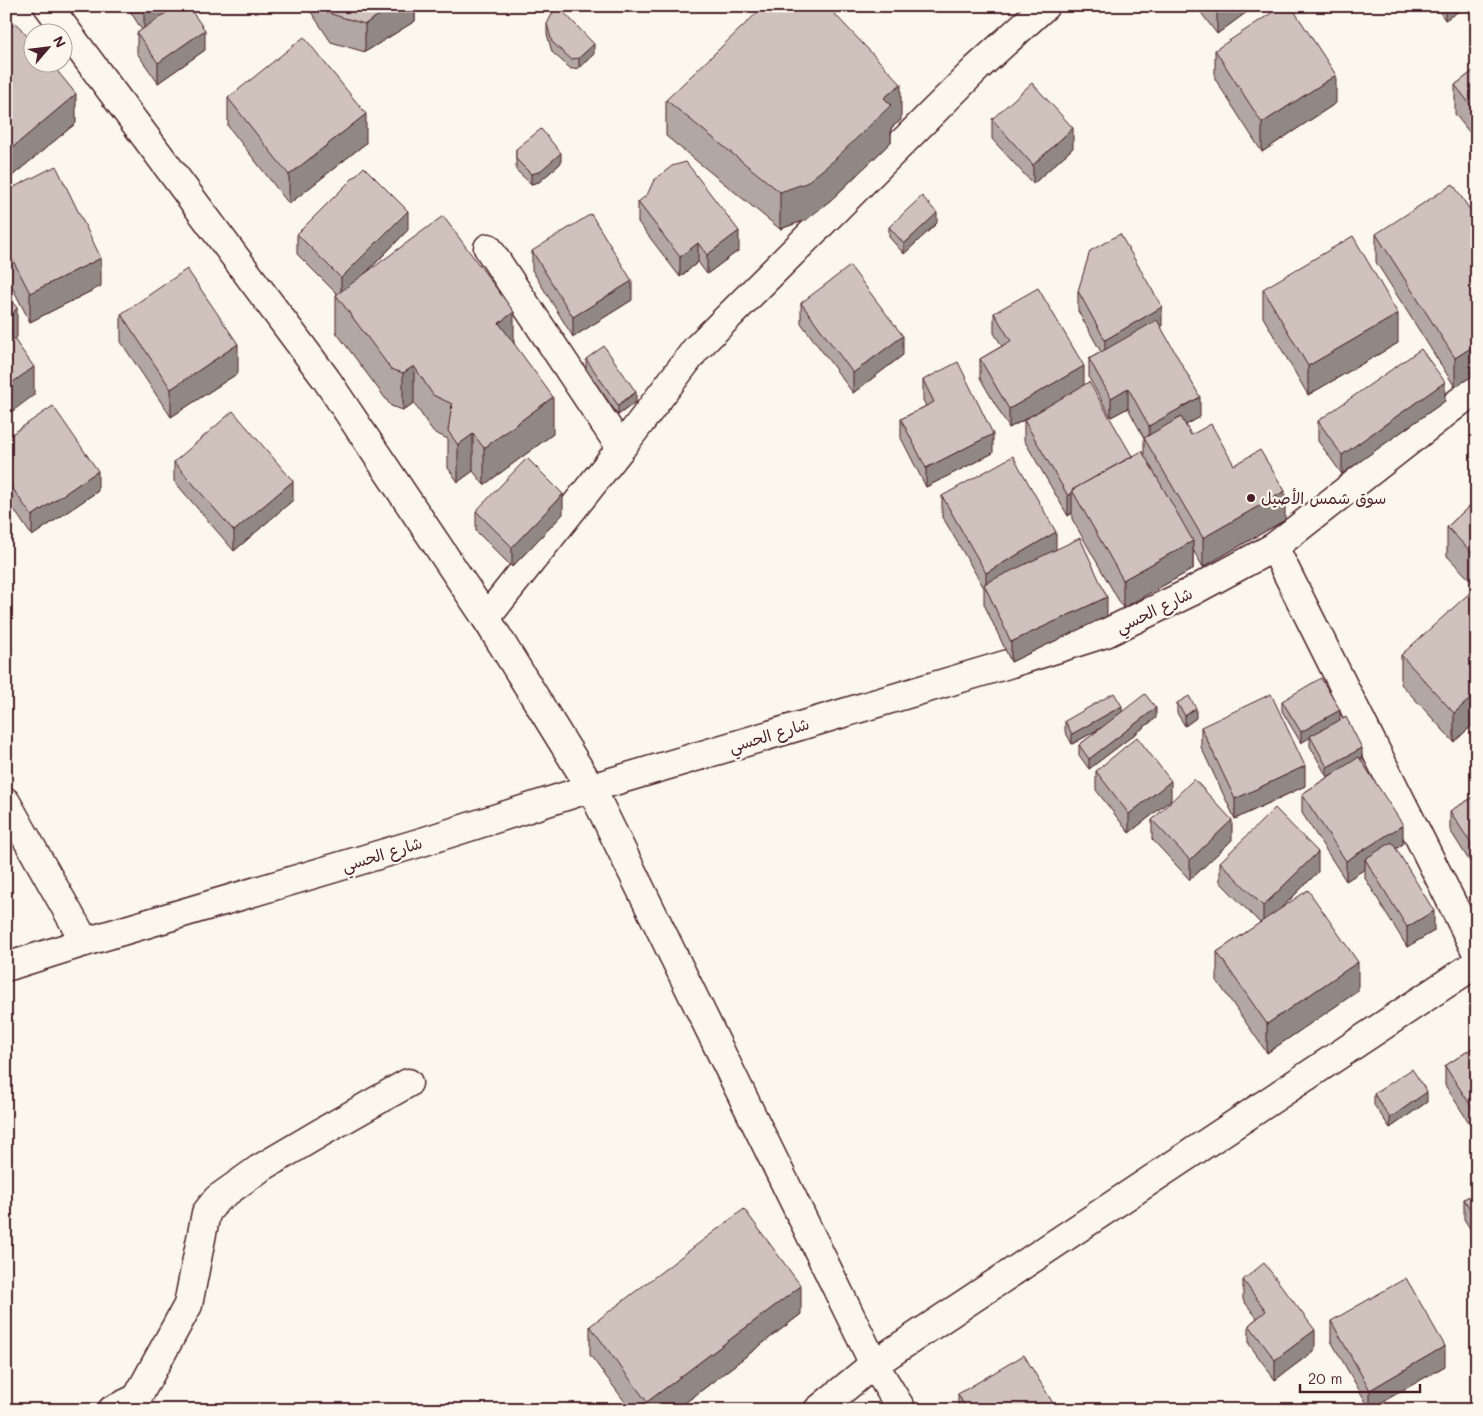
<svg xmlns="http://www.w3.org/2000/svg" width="1483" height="1416" font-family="Mali,'Playpen Sans Arabic',sans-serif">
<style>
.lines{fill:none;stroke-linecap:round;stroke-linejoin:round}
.street-casing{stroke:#4a1f2b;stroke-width:31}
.secondary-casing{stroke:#4a1f2b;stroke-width:31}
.primary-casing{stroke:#4a1f2b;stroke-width:31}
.street{stroke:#fbf7ec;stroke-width:28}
.secondary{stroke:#fbf7ec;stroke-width:28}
.primary{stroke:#fbf7ec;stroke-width:28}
.wall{fill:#b2a7a2;stroke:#4a1f2b}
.shaded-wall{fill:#918884;stroke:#4a1f2b}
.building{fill:#cfc2bc;stroke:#4a1f2b}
.poi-dot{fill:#4a1f2b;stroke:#fbf7ec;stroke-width:2}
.labels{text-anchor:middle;stroke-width:4.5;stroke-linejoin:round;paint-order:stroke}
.poi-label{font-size:16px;fill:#4a1f2b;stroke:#fbf7ec;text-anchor:start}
.street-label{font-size:16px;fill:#4a1f2b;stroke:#fbf7ec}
</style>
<rect width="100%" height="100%" fill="#fbf7ec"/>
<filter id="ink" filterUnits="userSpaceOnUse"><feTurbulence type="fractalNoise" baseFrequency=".02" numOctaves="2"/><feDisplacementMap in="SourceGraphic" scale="10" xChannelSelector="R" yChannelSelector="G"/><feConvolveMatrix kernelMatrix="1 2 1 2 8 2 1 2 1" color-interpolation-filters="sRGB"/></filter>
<g filter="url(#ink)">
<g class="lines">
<defs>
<g id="street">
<path d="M488 248 621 448"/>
<path d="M1274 547 1477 953"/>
<path d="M486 618 621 448 696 349 977 68 1045 6"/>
<path d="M6 802 85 942"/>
<path d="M112 1410 137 1398 188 1305 206 1213 217 1199 259 1169 320 1133 408 1083"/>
<path d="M818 1410 874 1364 1477 963"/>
</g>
<path id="secondary" d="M6 967 85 942 422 842 591 788 1005 665 1106 633 1191 592 1274 547 1477 388"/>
<path id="primary" d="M48 6 326 379 486 618 591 788 874 1364 902 1410"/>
</defs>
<use href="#street" class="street-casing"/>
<use href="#secondary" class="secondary-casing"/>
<use href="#primary" class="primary-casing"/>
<use href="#street" class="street"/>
<use href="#secondary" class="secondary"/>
<use href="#primary" class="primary"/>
</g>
<g class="wall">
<path d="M127 6H190L189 7 205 50 158 83 137 53V33L142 30Z"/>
<path d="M307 6H415V21L365 52 331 42Z"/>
<path d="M1164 6H1174L1167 11Z"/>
<path d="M1196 6H1255L1217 34Z"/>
<path d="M1436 6H1467L1445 20Z"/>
<path d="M547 24 594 54 579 68 571 69 552 52 547 34Z"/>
<path d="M6 32 76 123 12 176 6 170Z"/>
<path d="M1215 50 1336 103 1262 152 1215 79Z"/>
<path d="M1477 68V142L1455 114V85Z"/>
<path d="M228 98 366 143 289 204 228 126Z"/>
<path d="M666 100 901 120 891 128V142L832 199 806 220 780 229 666 136Z"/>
<path d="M992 119 1073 148 1033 184 992 139Z"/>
<path d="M516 149 561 163 539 182 531 184 516 170Z"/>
<path d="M6 191 101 286 30 322 6 275Z"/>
<path d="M638 202 739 250 707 274 698 262 680 277 638 222Z"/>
<path d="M1477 221V373L1455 387 1376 262V234Z"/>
<path d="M937 223 904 254 889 237V227Z"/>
<path d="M408 230 365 274 514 343 553 434 484 485 473 471 458 482 448 468V439L433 432 414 403 403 410 391 406 336 332V295L337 294 297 254V234Z"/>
<path d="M532 251 632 300 573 337 532 270Z"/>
<path d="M1263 289 1398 343 1308 395 1263 317Z"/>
<path d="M1078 291 1162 327 1161 328 1200 417 1186 425 1191 435 1234 465 1285 520 1203 567 1193 550V569L1123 608 1072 519V513L1068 516 1024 440V420L1026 419 1009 428 980 378V359L1002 346 994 333V313L1084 385 1132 456 1144 455V438L1128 408 1111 417 1089 378V359L1101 352 1078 311Z"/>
<path d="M801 303 903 355 853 393 801 323Z"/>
<path d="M121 314 238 373 171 417 121 342Z"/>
<path d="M586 359 636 402 618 415 586 369Z"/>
<path d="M923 380 993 453 926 487 901 438V419L926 406 923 400Z"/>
<path d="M1445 401 1342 474 1318 441V421Z"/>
<path d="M6 438 98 491 32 536 6 498Z"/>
<path d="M174 462 293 500 234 551 174 481Z"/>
<path d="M942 496 1056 550 1107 616 1011 662 984 604V588L942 516Z"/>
<path d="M1477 499V587L1447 556V527Z"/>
<path d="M476 511 563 514 512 567 476 531Z"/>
<path d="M1477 593V721L1454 742 1401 684V655Z"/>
<path d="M1282 701 1362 758 1361 759 1403 844 1396 849 1434 931 1407 947 1365 878V869L1346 881 1302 813V794L1331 775 1327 777 1310 746V737L1301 743 1282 711Z"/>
<path d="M1177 703 1196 718 1185 726 1177 713Z"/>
<path d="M1122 712 1156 718 1089 769 1079 755V745L1103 727 1072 744 1065 731V721Z"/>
<path d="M1201 727 1305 786 1235 819 1201 747Z"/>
<path d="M1096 771 1171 800 1129 833 1096 790Z"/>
<path d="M1477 795V873L1450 830V811Z"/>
<path d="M1152 820 1232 840 1190 880 1152 839Z"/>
<path d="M1220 862 1318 872 1279 910 1358 991 1267 1053 1217 981V952L1260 923 1220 882Z"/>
<path d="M1477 1045V1135L1445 1085V1066Z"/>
<path d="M1374 1094 1427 1102 1390 1128 1374 1105Z"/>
<path d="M1477 1192V1240L1464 1219V1199Z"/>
<path d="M1243 1280 1315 1350 1275 1380 1249 1344V1325L1257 1318 1243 1300Z"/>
<path d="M801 1314 676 1410H631L590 1355V1326Z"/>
<path d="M1331 1321 1445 1366 1370 1409 1331 1341Z"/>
<path d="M958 1394 1057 1410H958Z"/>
</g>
<g class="shaded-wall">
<path d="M144 6H190L144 35Z"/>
<path d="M393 6H415V21L365 52V24Z"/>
<path d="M1167 6H1174L1167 11Z"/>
<path d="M1217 6H1255L1217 34Z"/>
<path d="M1445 6H1467L1445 20Z"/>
<path d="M205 30V50L158 83V63Z"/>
<path d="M594 44V54L579 68V58Z"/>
<path d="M1336 75V103L1262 152V123Z"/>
<path d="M901 84V120L891 128V142L832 199 806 220 780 229V192L884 98Z"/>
<path d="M76 94V123L12 176V148Z"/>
<path d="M366 114V143L289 204V175Z"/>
<path d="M1073 128V148L1033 184V165Z"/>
<path d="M561 153V163L539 182 531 184V174Z"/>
<path d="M408 211V230L341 298V278Z"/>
<path d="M937 213V223L904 254V244Z"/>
<path d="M739 231V250L707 274V255Z"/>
<path d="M698 243V262L680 277V257Z"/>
<path d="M101 258V286L30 322V293Z"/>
<path d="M632 281V300L573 337V317Z"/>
<path d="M1162 307V327L1105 360V340Z"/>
<path d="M17 308V337L6 351V323Z"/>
<path d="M514 312V348L499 323Z"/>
<path d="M1398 314V343L1308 395V366Z"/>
<path d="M903 336V355L853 393V373Z"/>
<path d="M238 344V373L171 417V389Z"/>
<path d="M1477 344V373L1455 387V358Z"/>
<path d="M414 366V403L403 410V373Z"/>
<path d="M1084 366V386L1009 428V409Z"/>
<path d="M34 367V395L6 416V387Z"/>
<path d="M1445 382V401L1342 474V455Z"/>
<path d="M1128 388V408L1111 417V398Z"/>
<path d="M636 392V402L618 415V405Z"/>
<path d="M553 397V434L484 485V448Z"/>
<path d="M1200 397V417L1149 446V426Z"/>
<path d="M473 434V471L458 482V445Z"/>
<path d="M993 434V453L926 487V468Z"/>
<path d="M98 471V491L32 536V516Z"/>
<path d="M293 481V500L234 551V531Z"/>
<path d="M1285 491V520L1203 567V538Z"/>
<path d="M1072 493V513L1068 516V496Z"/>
<path d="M563 494V514L512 567V547Z"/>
<path d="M1056 532V552L986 589V573Z"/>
<path d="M1193 541V569L1123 608V580Z"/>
<path d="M6 551H7L6 571Z"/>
<path d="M1107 597V616L1011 662V642Z"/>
<path d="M1477 693V721L1454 742V713Z"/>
<path d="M1122 706V716L1072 744V734Z"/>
<path d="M1156 708V718L1089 769V759Z"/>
<path d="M1196 708V718L1185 726V716Z"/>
<path d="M1340 710V720L1301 743V732Z"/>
<path d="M1362 748V758L1327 777V767Z"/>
<path d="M1305 766V786L1235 819V799Z"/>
<path d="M1171 781V800L1129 833V814Z"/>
<path d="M1232 820V840L1190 880V860Z"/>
<path d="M1403 825V844L1370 866 1365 859V869L1346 881V861Z"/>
<path d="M1318 852V872L1263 926V906Z"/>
<path d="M1434 911V931L1407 947V927Z"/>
<path d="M1358 962V991L1267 1053V1024Z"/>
<path d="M1427 1092V1102L1390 1128V1118Z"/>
<path d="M801 1286V1314L676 1410H647V1402Z"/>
<path d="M1315 1330V1350L1275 1380V1360Z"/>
<path d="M1445 1346V1366L1370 1409V1390Z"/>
</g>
<g class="building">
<path d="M176 6H188L205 30 158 63 137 33Z"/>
<path d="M326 6H393L365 24 331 14Z"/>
<path d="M556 6H558L594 44 579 58 571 59 552 42 547 24Z"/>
<path d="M764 6H827L901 84 884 98 891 105 832 162 806 183 780 192 666 100Z"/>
<path d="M1282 6H1291L1336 75 1262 123 1215 50Z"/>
<path d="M16 23 32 42V62H50L76 94 12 148 6 141V32Z"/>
<path d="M304 37 366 114 289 175 228 98Z"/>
<path d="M1477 68V113L1455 85Z"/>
<path d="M1032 83 1073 128 1033 165 992 119Z"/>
<path d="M541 129 561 153 539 172 531 174 516 159V149Z"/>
<path d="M686 162 739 231 707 255 698 243 680 257 638 202 647 195 654 180 672 166Z"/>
<path d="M56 166 101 258 30 293 6 247V191Z"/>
<path d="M364 167 408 211 341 278 297 234Z"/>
<path d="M1453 184 1477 221V344L1455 358 1376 234Z"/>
<path d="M922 196 937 213 904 244 889 227Z"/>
<path d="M591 214 632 281 573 317 532 251Z"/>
<path d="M443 216 514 312 499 323 553 397 484 448 473 434 458 445 448 431 452 404 433 395 414 366 403 373 391 369 336 295Z"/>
<path d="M1120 234 1162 307 1105 340 1078 291 1090 251Z"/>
<path d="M1353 236 1398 314 1308 366 1263 289Z"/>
<path d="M850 266 903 336 853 373 801 303Z"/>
<path d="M187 269 238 344 171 389 121 314Z"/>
<path d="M1038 288 1084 366 1009 409 980 359 1011 341 994 313Z"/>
<path d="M6 293 17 308 6 323Z"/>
<path d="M1157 320 1200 397 1149 426 1128 388 1111 398 1089 359Z"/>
<path d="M6 328 34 367 6 387Z"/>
<path d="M604 346 636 392 618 405 586 359Z"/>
<path d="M1421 349 1445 382 1342 455 1318 421Z"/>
<path d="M958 362 993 434 926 468 901 419 934 402 923 380Z"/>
<path d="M1089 382 1132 456 1072 490V493L1068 496 1024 420Z"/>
<path d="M53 406 98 471 32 516 6 479V438Z"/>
<path d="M233 411 293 481 234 531 174 462Z"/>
<path d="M1181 417 1191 435 1211 424 1234 465 1260 450 1285 491 1203 538 1144 438Z"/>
<path d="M1142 451 1193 541 1123 580 1072 490Z"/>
<path d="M1013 456 1056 532 986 573 942 496Z"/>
<path d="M527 458 563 494 512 547 476 511Z"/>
<path d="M1477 499V558L1447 527Z"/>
<path d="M1080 538 1107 597 1011 642 984 584Z"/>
<path d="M1474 589 1477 593V693L1454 713 1401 655Z"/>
<path d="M1321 678 1340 710 1301 732 1282 701Z"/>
<path d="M1114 693 1122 706 1072 734 1065 721Z"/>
<path d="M1145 694 1156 708 1089 759 1079 745Z"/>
<path d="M1271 694 1305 766 1235 799 1201 727Z"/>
<path d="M1189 696 1196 708 1185 716 1177 703Z"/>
<path d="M1346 717 1362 748 1327 767 1310 736Z"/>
<path d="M1137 737 1171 781 1129 814 1096 771Z"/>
<path d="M1359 757 1403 825 1346 861 1302 794Z"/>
<path d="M1194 779 1232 820 1190 860 1152 820Z"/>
<path d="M1477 795V853L1450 811Z"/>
<path d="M1275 808 1318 852 1263 906 1220 862Z"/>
<path d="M1392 842 1434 911 1407 927 1365 859Z"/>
<path d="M1308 890 1358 962 1267 1024 1217 952Z"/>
<path d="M1477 1045V1115L1445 1066Z"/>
<path d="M1412 1069 1427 1092 1390 1118 1374 1094Z"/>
<path d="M1477 1192V1220L1464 1199Z"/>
<path d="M744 1209 801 1286 647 1402 590 1326Z"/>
<path d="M1264 1263 1315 1330 1275 1360 1249 1325 1266 1311 1243 1280Z"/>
<path d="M1406 1278 1445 1346 1370 1390 1331 1321Z"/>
<path d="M1024 1355 1057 1410H967L958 1394Z"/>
</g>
</g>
<circle class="poi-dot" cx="1251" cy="498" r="5"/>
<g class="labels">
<g class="poi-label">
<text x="1261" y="504">سوق شمس الأصيل</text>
</g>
<g class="street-label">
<text transform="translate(1154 610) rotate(-26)" y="6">شارع الحسي</text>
<text transform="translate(769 735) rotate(-17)" y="6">شارع الحسي</text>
<text transform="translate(382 854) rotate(-17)" y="6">شارع الحسي</text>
</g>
</g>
<rect width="1483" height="1416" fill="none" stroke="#fbf7ec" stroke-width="25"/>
<rect x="12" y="12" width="1458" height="1391" fill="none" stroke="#4a1f2b" stroke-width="2" filter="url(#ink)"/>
<g transform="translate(48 48) rotate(62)"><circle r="24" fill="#fbf7ec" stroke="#b4a19f"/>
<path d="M0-4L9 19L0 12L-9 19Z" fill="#4a1f2b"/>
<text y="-8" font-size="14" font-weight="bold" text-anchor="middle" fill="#4a1f2b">N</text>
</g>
<path d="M1300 1384v8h120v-8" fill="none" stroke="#4a1f2b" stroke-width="2.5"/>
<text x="1308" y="1384" font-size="15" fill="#4a1f2b" stroke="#fbf7ec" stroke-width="4" paint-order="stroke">20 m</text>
</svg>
